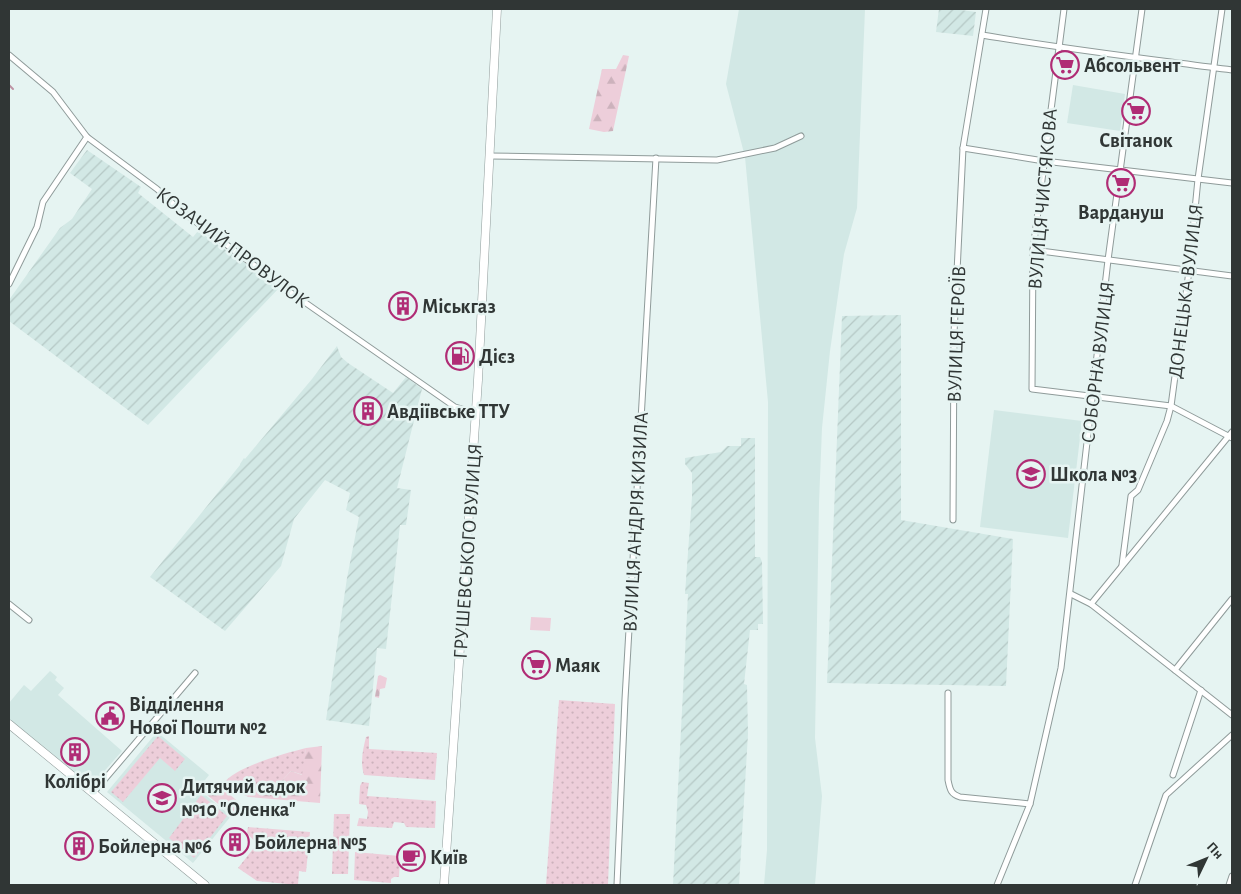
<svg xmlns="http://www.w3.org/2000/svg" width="1241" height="894" font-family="'Alegreya Sans',sans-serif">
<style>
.built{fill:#d2e8e5}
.industrial{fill:url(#industrial-furrows)}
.green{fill:url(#green-dots)}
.forest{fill:url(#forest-firs)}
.pitch{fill:#edceda}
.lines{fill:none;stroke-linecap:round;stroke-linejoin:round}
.stream{stroke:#be93a5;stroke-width:2}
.street-casing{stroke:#8f9b9a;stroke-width:7}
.secondary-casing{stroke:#8f9b9a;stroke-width:9}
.street{stroke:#fff;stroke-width:5}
.secondary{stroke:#fff;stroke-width:8}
.labels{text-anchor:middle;stroke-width:5;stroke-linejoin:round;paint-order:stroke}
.poi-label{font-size:20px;font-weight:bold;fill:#303635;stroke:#e6f4f2;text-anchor:start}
.street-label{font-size:20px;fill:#303635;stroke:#e6f4f2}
</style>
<defs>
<pattern id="industrial-furrows" width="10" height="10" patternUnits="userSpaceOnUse" patternTransform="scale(1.25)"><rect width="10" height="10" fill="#d2e8e5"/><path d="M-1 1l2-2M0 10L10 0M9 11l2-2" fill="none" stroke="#b5c8c5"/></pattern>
<pattern id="green-dots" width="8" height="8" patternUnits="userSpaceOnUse" patternTransform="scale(1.25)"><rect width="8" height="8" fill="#edceda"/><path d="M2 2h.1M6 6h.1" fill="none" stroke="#ccb2bc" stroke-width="1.8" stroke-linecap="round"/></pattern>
<pattern id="forest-firs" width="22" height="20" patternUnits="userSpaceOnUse" patternTransform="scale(1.25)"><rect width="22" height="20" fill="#edceda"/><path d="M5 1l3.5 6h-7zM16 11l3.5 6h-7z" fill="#ccb2bc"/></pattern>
</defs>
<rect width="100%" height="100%" fill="#e6f4f2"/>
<g class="built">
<path d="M739 9H865L857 208 844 254 830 351 822 428 819 503 815 738 822 796 815 885H764L767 850 768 402 745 157 726 84Z"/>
<path d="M1073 85 1125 94 1120 131 1067 123Z"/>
<path d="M994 410 1082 421 1068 538 980 527Z"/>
<path d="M50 671 57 677 55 680 64 688 58 695 122 751 93 784 90 782 87 786 9 721V703L24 685 31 691Z"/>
<path d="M157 732 209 775 198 789 231 816 193 863 107 792Z"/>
</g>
<g class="industrial">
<path d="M939 9H954L976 12 973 36 936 32Z"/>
<path d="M87 150 141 187 138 193 193 237 198 231 280 287 148 425 9 321V300L60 228 72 219 92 189 70 173Z"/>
<path d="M901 315V520L1013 539 1006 686 827 683 842 316Z"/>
<path d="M337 346 341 357 348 363 393 393 406 377 422 389 397 488 411 490 406 525H400L386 649 377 648 369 726 326 720 347 578 359 517 346 510 350 493 325 480 294 519 281 566 225 631 150 577 240 465V464L244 458 245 459 312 379Z"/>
<path d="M741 438H755V557H760L762 562 763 624H758V630H750L744 684 747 685 748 734 739 885H673L688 594H685L692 497V473L685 464V458L721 452 727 446H741Z"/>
</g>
<g class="green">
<path d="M559 700 615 704 608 885H546Z"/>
<path d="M158 736 185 759 175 771 160 758 123 802 111 792Z"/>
<path d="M369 736V749L437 753 435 780 364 775C360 762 363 749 366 737Z"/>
<path d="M306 748 303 775 291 771 277 786 250 791 249 797 238 793 224 783C235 767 286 753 306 748Z"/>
<path d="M362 782 369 783 367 796 436 801 435 828 406 827 404 823 394 822 392 828 357 826 359 818 367 819 368 812 366 805 359 804 360 786Z"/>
<path d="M201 795 227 816 194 858 169 838Z"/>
<path d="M334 814H350L348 874H332Z"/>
<path d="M248 827 310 832 306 872 299 871 298 885 257 881 238 868 257 844 247 833Z"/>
<path d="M355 852 400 856 399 877H394L391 879V883L354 880Z"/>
</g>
<g class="forest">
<path d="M623 55 629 56 613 131 604 132 589 129 602 69H616Z"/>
<path d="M380 675 387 678 385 688 380 689 379 698 375 697 378 676Z"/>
<path d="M322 746 320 803 249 797 250 791 257 781 277 786 291 771 302 775 306 748Z"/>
<path d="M216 783 241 804 232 815 202 791 207 785 212 789Z"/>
</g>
<path class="pitch" d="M531 617 551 618 550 631 530 630Z"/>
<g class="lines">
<path class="stream" d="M9 85 13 89"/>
<defs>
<g id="street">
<path d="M1064 9 1033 250 1032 389 1171 406 1232 438"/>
<path d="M982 35C1065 49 1149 59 1232 70"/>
<path d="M9 55 53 92 87 137 157 189 180 210 290 292 455 407 476 413"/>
<path d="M963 148 1044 161 1232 183"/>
<path d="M490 156 717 160 775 148 801 136"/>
<path d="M1033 250 1232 276"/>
<path d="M9 284 37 227 43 202 87 137"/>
<path d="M953 520 954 334 963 148 986 9"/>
<path d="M1122 565 1131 496 1138 490 1167 421 1171 406 1189 271 1198 179 1222 9"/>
<path d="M1071 594 1091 604 1232 715"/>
<path d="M9 604 29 620"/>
<path d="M1091 604 1232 432"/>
<path d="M1175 670 1232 599"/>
<path d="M948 693V780C950 790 951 794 960 797L1030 804"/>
<path d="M1173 775 1201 690"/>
<path d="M93 793 195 673"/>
<path d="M617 885 625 699 656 158"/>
<path d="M997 885 1030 804 1061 668 1108 260 1142 9"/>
<path d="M1135 885 1166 795 1232 735"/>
<path d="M1229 885 1232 876"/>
</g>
<g id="secondary">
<path d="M9 724 205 885"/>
<path d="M444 885 478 380 497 9"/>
</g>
</defs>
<use href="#street" class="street-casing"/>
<use href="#secondary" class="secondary-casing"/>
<use href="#street" class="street"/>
<use href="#secondary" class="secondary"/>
</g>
<defs>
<symbol id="supermarket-ring" viewBox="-11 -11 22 22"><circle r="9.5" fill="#e6f4f2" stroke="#b02c75" stroke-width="1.5"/><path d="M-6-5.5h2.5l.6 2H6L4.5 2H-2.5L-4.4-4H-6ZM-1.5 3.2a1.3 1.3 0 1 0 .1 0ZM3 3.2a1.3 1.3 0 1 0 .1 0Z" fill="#b02c75"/></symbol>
<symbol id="building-ring" viewBox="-11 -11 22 22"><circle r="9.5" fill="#e6f4f2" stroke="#b02c75" stroke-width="1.5"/><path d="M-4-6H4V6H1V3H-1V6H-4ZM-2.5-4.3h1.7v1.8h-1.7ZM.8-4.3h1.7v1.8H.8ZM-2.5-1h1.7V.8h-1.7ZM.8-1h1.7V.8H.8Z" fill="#b02c75"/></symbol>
<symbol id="fuel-ring" viewBox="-11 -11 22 22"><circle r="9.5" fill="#e6f4f2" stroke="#b02c75" stroke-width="1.5"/><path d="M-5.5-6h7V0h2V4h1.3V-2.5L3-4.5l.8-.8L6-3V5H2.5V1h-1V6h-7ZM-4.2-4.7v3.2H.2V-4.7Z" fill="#b02c75"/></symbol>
<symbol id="school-ring" viewBox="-11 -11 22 22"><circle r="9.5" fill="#e6f4f2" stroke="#b02c75" stroke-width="1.5"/><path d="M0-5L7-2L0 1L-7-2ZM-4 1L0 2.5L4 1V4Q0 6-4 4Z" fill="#b02c75"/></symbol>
<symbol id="civic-ring" viewBox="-11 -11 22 22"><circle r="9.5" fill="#e6f4f2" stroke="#b02c75" stroke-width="1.5"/><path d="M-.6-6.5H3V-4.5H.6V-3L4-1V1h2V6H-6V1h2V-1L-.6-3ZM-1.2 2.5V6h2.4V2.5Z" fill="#b02c75"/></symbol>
<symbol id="cafe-ring" viewBox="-11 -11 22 22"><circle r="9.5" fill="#e6f4f2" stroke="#b02c75" stroke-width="1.5"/><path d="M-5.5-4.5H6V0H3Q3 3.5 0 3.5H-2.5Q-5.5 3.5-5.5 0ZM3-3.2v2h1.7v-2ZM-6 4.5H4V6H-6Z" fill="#b02c75"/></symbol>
</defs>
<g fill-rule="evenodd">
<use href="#supermarket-ring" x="1049" y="49" width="32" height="32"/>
<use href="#supermarket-ring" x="1120" y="95" width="32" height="32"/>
<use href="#supermarket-ring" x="1105" y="167" width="32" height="32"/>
<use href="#building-ring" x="387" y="290" width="32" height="32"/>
<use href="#fuel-ring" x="444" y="340" width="32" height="32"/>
<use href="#building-ring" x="352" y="395" width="32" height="32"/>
<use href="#school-ring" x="1015" y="458" width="32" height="32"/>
<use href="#supermarket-ring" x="520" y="649" width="32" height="32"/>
<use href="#civic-ring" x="94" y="700" width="32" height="32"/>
<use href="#building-ring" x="59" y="736" width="32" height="32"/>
<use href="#school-ring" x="146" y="782" width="32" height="32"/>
<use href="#building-ring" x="219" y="826" width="32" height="32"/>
<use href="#building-ring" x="63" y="830" width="32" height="32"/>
<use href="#cafe-ring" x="395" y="841" width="32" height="32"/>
</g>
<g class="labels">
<g class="poi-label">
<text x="1084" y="72">Абсольвент</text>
<text x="1136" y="147" text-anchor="middle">Світанок</text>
<text x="1121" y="219" text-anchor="middle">Вардануш</text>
<text x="422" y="313">Міськгаз</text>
<text x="479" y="363">Дієз</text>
<text x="387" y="418">Авдіївське ТТУ</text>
<text x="1050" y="481">Школа №3</text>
<text x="555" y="672">Маяк</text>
<text x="129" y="711">Відділення<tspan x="129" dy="23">Нової Пошти №2</tspan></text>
<text x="75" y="788" text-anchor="middle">Колібрі</text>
<text x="181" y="793">Дитячий садок<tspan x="181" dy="23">№10 "Оленка"</tspan></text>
<text x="254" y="849">Бойлерна №5</text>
<text x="98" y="853">Бойлерна №6</text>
<text x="430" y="864">Київ</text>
</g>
<g class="street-label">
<text transform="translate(1042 199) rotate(-85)" y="7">ВУЛИЦЯ ЧИСТЯКОВА</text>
<text transform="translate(233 247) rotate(37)" y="7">КОЗАЧИЙ ПРОВУЛОК</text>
<text transform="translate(1185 291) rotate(-83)" y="7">ДОНЕЦЬКА ВУЛИЦЯ</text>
<text transform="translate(956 334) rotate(-88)" y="7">ВУЛИЦЯ ГЕРОЇВ</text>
<text transform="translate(1097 362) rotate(-83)" y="7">СОБОРНА ВУЛИЦЯ</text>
<text transform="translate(635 522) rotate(-87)" y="7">ВУЛИЦЯ АНДРІЯ КИЗИЛА</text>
<text transform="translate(467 551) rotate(-86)" y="7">ГРУШЕВСЬКОГО ВУЛИЦЯ</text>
</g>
</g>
<rect width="1241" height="894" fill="none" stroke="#303635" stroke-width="20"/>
<g transform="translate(1206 859) rotate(47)" stroke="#e6f4f2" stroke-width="4" paint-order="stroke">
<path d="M0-4L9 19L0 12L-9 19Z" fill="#303635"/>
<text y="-8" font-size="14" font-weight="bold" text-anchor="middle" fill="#303635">Пн</text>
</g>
</svg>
